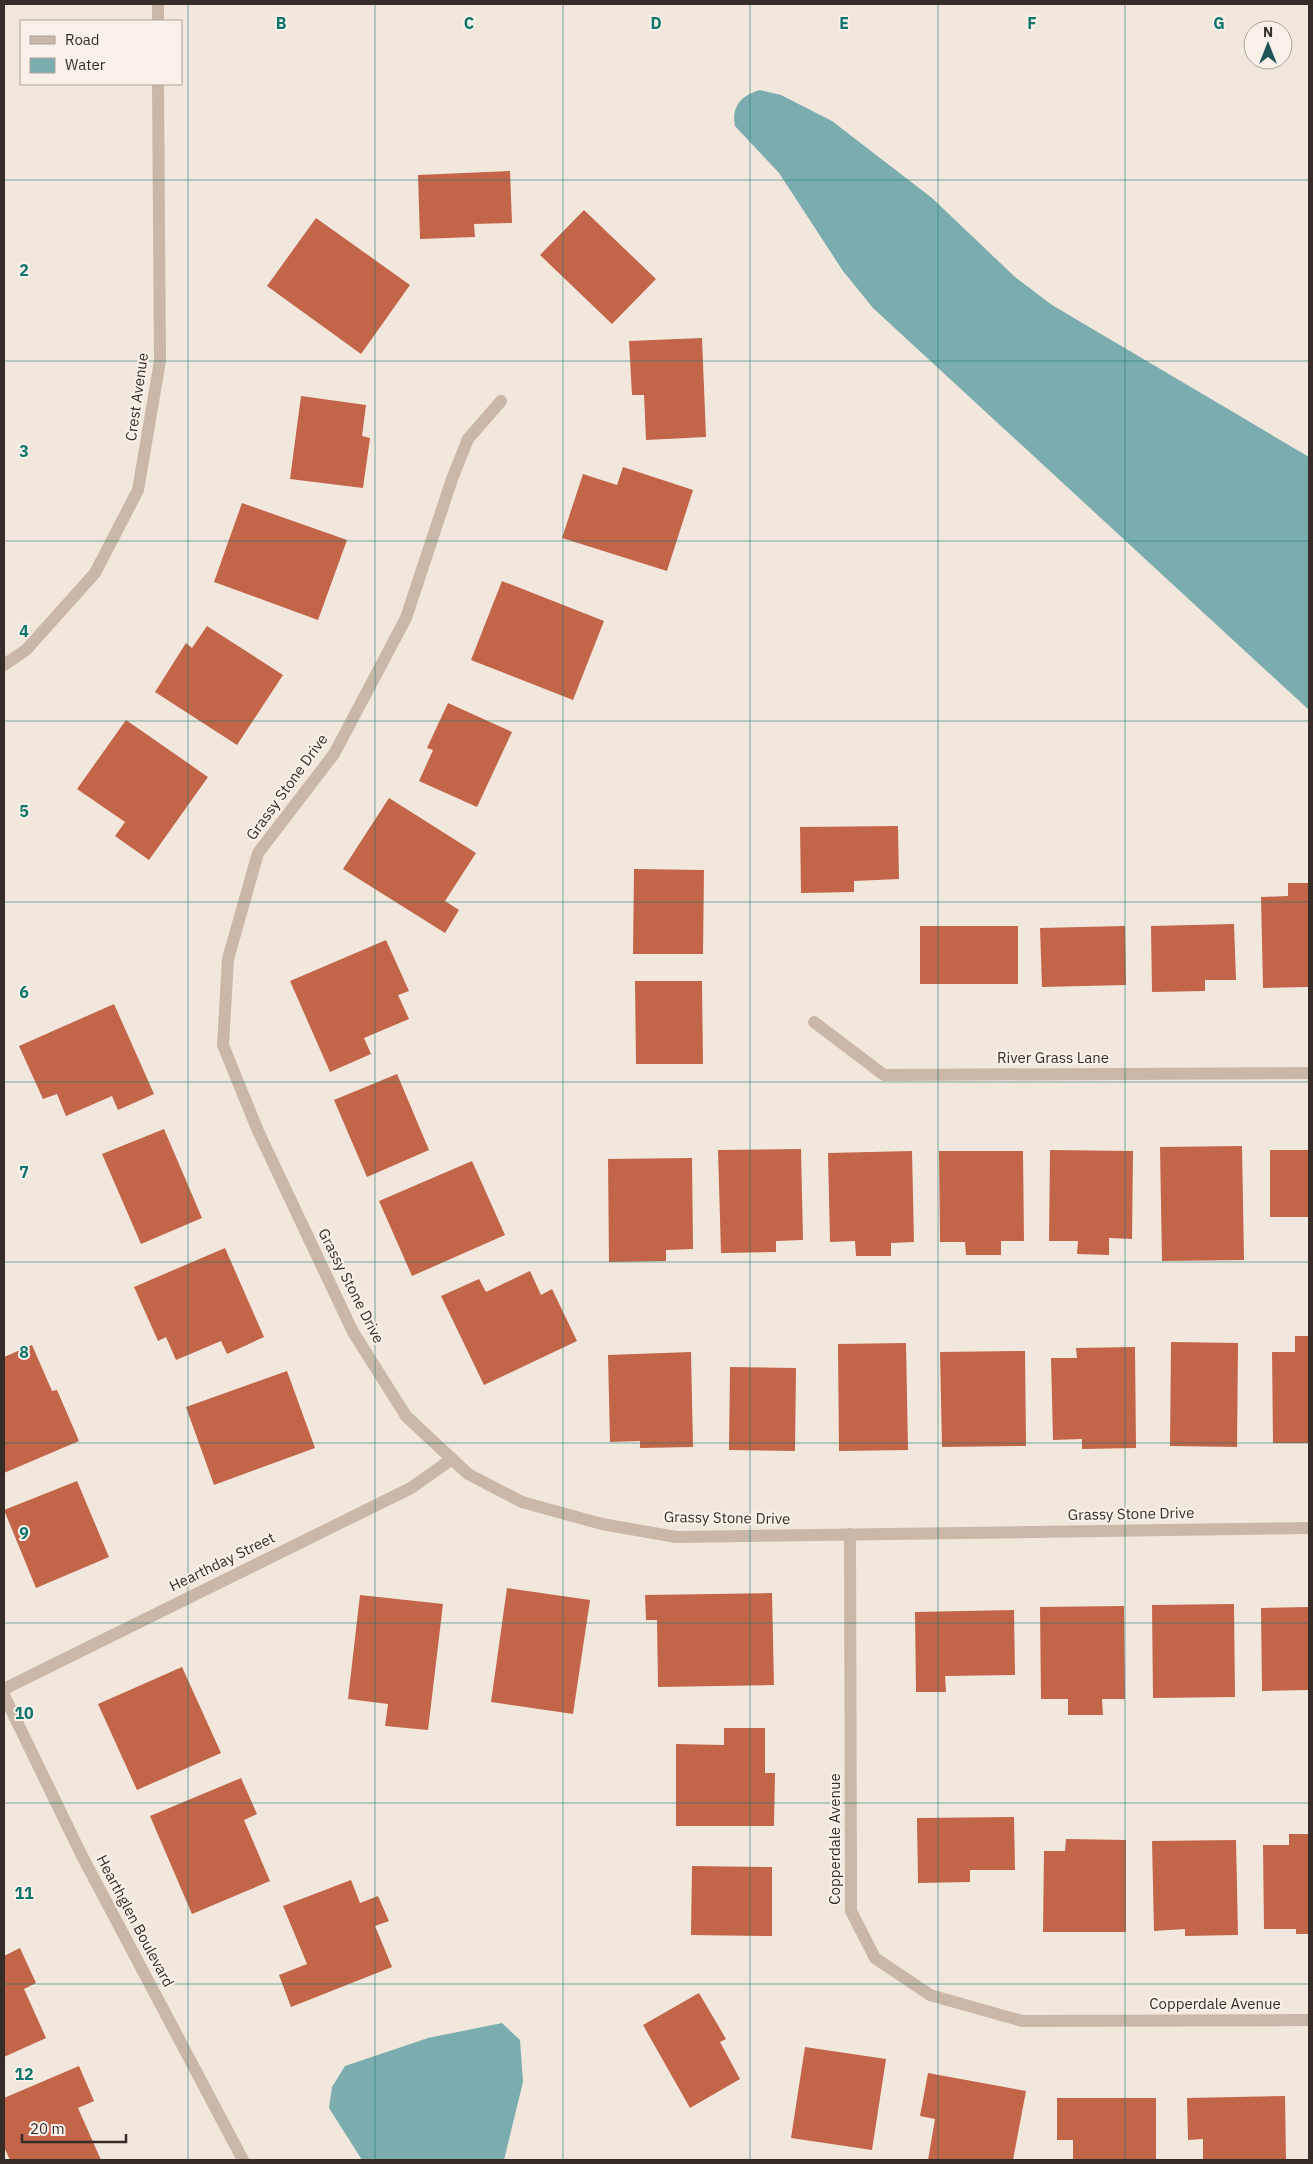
<svg xmlns="http://www.w3.org/2000/svg" width="1313" height="2164" font-family="'IBM Plex Sans',sans-serif">
<style>
.water{fill:#7cadae}
.building{fill:#c36549}
.lines{fill:none;stroke-linecap:round;stroke-linejoin:round}
.minor{stroke:#c9b7a9;stroke-width:12}
.grid{fill:none;stroke:#0f766e;stroke-width:1;stroke-opacity:0.55}
.labels{text-anchor:middle;stroke-width:4;stroke-linejoin:round;paint-order:stroke}
.street-label{font-size:15px;fill:#372d28;stroke:#f9f1e9}
.grid-label{font-size:16px;text-anchor:middle;font-weight:bold;fill:#0f766e;stroke:#f9f1e9;stroke-width:4;stroke-linejoin:round;paint-order:stroke}
</style>
<rect width="100%" height="100%" fill="#f2e7dd"/>
<g class="water">
<path d="M760 90 781 95 832 121 932 198 1015 277 1052 305 1309 457V710L873 308 843 271 779 173 735 126C731 106 742 95 760 90Z"/>
<path d="M502 2023 520 2040 523 2082 504 2160H362L329 2108 332 2087 345 2066 428 2038Z"/>
</g>
<g class="building">
<path d="M510 171 512 223 474 224 475 237 420 239 418 175Z"/>
<path d="M584 210 656 279 612 324 540 255Z"/>
<path d="M316 218 410 285 361 354 267 286Z"/>
<path d="M702 338 706 437 646 440 644 395H632L629 341Z"/>
<path d="M301 396 366 405 362 436 370 438 363 488 290 479Z"/>
<path d="M623 467 693 490 667 571 562 538 583 474 617 485Z"/>
<path d="M242 503 347 540 318 620 214 582Z"/>
<path d="M502 581 604 621 573 700 471 660Z"/>
<path d="M207 626 283 675 237 745 155 692 186 643 192 648Z"/>
<path d="M448 703 512 732 477 807 419 781 433 750 427 748Z"/>
<path d="M126 720 208 777 149 860 115 836 125 822 77 789Z"/>
<path d="M389 798 476 853 445 901 459 910 445 933 343 869Z"/>
<path d="M898 826 899 879 854 881V892L801 893 800 827Z"/>
<path d="M634 869 704 870 703 954H633Z"/>
<path d="M1288 883H1309V987L1263 988 1261 897 1288 896Z"/>
<path d="M1234 924 1236 980H1205V991L1152 992 1151 926Z"/>
<rect x="920" y="926" width="98" height="58"/>
<path d="M1125 926 1126 985 1042 987 1040 928Z"/>
<path d="M386 940 409 991 398 995 409 1019 364 1038 371 1054 330 1072 290 981Z"/>
<path d="M635 981H702L703 1064H636Z"/>
<path d="M114 1004 154 1094 118 1110 112 1096 66 1116 57 1094 43 1099 19 1046Z"/>
<path d="M397 1074 429 1150 367 1177 334 1100Z"/>
<path d="M164 1129 202 1218 141 1244 102 1154Z"/>
<path d="M1242 1146 1244 1260 1162 1261 1160 1147Z"/>
<path d="M801 1149 803 1240 776 1241V1252L721 1253 718 1150Z"/>
<path d="M1050 1150 1133 1151 1132 1239 1109 1238V1255L1077 1254 1078 1241H1049Z"/>
<rect x="1270" y="1150" width="39" height="67"/>
<path d="M912 1151 914 1242 891 1243V1256H856L855 1241 830 1242 828 1153Z"/>
<path d="M939 1151H1023L1024 1241H1001V1255H966L965 1242H940Z"/>
<path d="M692 1158 693 1249 666 1250V1261L609 1262 608 1159Z"/>
<path d="M472 1161 505 1235 412 1276 379 1201Z"/>
<path d="M225 1248 264 1337 227 1354 221 1341 176 1360 166 1337 158 1341 134 1287Z"/>
<path d="M530 1271 541 1295 552 1289 577 1341 484 1385 441 1296 479 1279 486 1292Z"/>
<path d="M1295 1336H1309V1443H1273L1272 1352H1295Z"/>
<path d="M1171 1342 1238 1343 1237 1447 1170 1446Z"/>
<path d="M906 1343 908 1450 839 1451 838 1344Z"/>
<path d="M32 1345 52 1391 57 1390 79 1441 4 1473V1357Z"/>
<path d="M1135 1347 1136 1448 1082 1449V1439L1053 1440 1051 1358H1077L1076 1348Z"/>
<path d="M1025 1351 1026 1446 942 1447 940 1352Z"/>
<path d="M691 1352 693 1447 640 1448V1441L610 1442 608 1355Z"/>
<path d="M730 1367 796 1368 795 1451 729 1450Z"/>
<path d="M287 1371 315 1448 214 1485 186 1407Z"/>
<path d="M77 1481 109 1557 36 1588 4 1510Z"/>
<path d="M507 1588 590 1600 573 1714 491 1702Z"/>
<path d="M772 1593 774 1685 658 1687 657 1620H646L645 1595Z"/>
<path d="M360 1595 443 1604 428 1730 385 1726 388 1704 348 1699Z"/>
<path d="M1234 1604 1235 1697 1153 1698 1152 1605Z"/>
<path d="M1124 1606 1125 1699H1102L1103 1715H1068V1699H1041L1040 1607Z"/>
<path d="M1309 1607V1690L1262 1691 1261 1608Z"/>
<path d="M1014 1610 1015 1675 945 1676 946 1692H916L915 1612Z"/>
<path d="M182 1667 221 1753 137 1790 98 1704Z"/>
<path d="M724 1728H765V1773H775L774 1826H676V1744L724 1745Z"/>
<path d="M241 1778 257 1814 244 1820 270 1881 192 1914 150 1816Z"/>
<path d="M1014 1817 1015 1870H970V1882L918 1883 917 1818Z"/>
<path d="M1289 1834H1309V1934H1296V1929H1264L1263 1845H1289Z"/>
<path d="M1066 1839 1126 1840V1932H1043L1044 1851H1065Z"/>
<path d="M1236 1840 1238 1935 1185 1936V1929L1154 1931 1152 1841Z"/>
<path d="M692 1866 772 1867V1936L691 1935Z"/>
<path d="M351 1880 360 1903 378 1896 389 1921 375 1926 392 1967 291 2007 279 1975 307 1964 283 1906Z"/>
<path d="M20 1948 36 1983 24 1989 46 2038 4 2057V1956Z"/>
<path d="M699 1993 726 2039 720 2042 740 2079 690 2108 643 2025Z"/>
<path d="M805 2047 886 2059 872 2150 791 2138Z"/>
<path d="M79 2066 94 2101 78 2108 101 2160H10L4 2147V2098Z"/>
<path d="M928 2073 1026 2091 1013 2160H928L935 2119 920 2116Z"/>
<path d="M1285 2096 1286 2160H1203V2139L1188 2140 1187 2098Z"/>
<path d="M1057 2098H1156V2160H1073V2140H1057Z"/>
</g>
<g class="lines">
<g class="minor">
<path d="M158 4V21"/>
<path d="M501 401 468 439 452 479 406 618 334 754 258 853 228 959 223 1045 258 1131 353 1332 406 1416 468 1474 522 1502 602 1524 676 1537 1309 1528"/>
<path d="M4 665 26 650 95 573 138 490 160 361 158 84"/>
<path d="M814 1022 884 1075 1309 1073"/>
<path d="M850 1534 851 1911 875 1958 930 1995 1022 2021 1309 2020"/>
<path d="M4 1689 411 1488 452 1459"/>
<path d="M4 1695 81 1854 243 2160"/>
</g>
</g>
<path class="grid" d="M188 4V2160M375 4V2160M563 4V2160M750 4V2160M938 4V2160M1125 4V2160M4 180H1309M4 361H1309M4 541H1309M4 721H1309M4 902H1309M4 1082H1309M4 1262H1309M4 1443H1309M4 1623H1309M4 1803H1309M4 1984H1309"/>
<g class="labels">
<g class="street-label">
<text transform="translate(137 397) rotate(-82)" y="5">Crest Avenue</text>
<text transform="translate(287 787) rotate(-54)" y="5">Grassy Stone Drive</text>
<text x="1053" y="1063">River Grass Lane</text>
<text transform="translate(351 1286) rotate(63)" y="5">Grassy Stone Drive</text>
<text transform="translate(1131 1514) rotate(-1)" y="5">Grassy Stone Drive</text>
<text transform="translate(727 1518) rotate(1)" y="5">Grassy Stone Drive</text>
<text transform="translate(222 1562) rotate(-26)" y="5">Hearthday Street</text>
<text transform="translate(835 1839) rotate(-90)" y="5">Copperdale Avenue</text>
<text transform="translate(135 1921) rotate(62)" y="5">Hearthglen Boulevard</text>
<text x="1215" y="2009">Copperdale Avenue</text>
</g>
</g>
<g class="grid-label">
<text x="281" y="29">B</text>
<text x="469" y="29">C</text>
<text x="656" y="29">D</text>
<text x="844" y="29">E</text>
<text x="1032" y="29">F</text>
<text x="1219" y="29">G</text>
<text x="24" y="276">2</text>
<text x="24" y="457">3</text>
<text x="24" y="637">4</text>
<text x="24" y="817">5</text>
<text x="24" y="998">6</text>
<text x="24" y="1178">7</text>
<text x="24" y="1358">8</text>
<text x="24" y="1539">9</text>
<text x="24" y="1719">10</text>
<text x="24" y="1899">11</text>
<text x="24" y="2080">12</text>
</g>
<rect width="1313" height="2164" fill="none" stroke="#372d28" stroke-width="10"/>
<rect x="20" y="20" width="162" height="65" fill="#f9f1e9" stroke="#aba39c"/>
<rect x="30" y="36" width="25" height="8" fill="#c9b7a9" stroke="#aba39c"/>
<text x="65" y="45" font-size="15" fill="#372d28">Road</text>
<rect x="30" y="58" width="25" height="15" fill="#7cadae" stroke="#aba39c"/>
<text x="65" y="70" font-size="15" fill="#372d28">Water</text>
<g transform="translate(1268 45)"><circle r="24" fill="#f9f1e9" stroke="#aba39c"/>
<path d="M0-4L9 19L0 12L-9 19Z" fill="#1f5457"/>
<text y="-8" font-size="14" font-weight="bold" text-anchor="middle" fill="#372d28">N</text>
</g>
<path d="M22 2134v8h104v-8" fill="none" stroke="#372d28" stroke-width="2.5"/>
<text x="30" y="2134" font-size="15" fill="#372d28" stroke="#f9f1e9" stroke-width="4" paint-order="stroke">20 m</text>
</svg>
